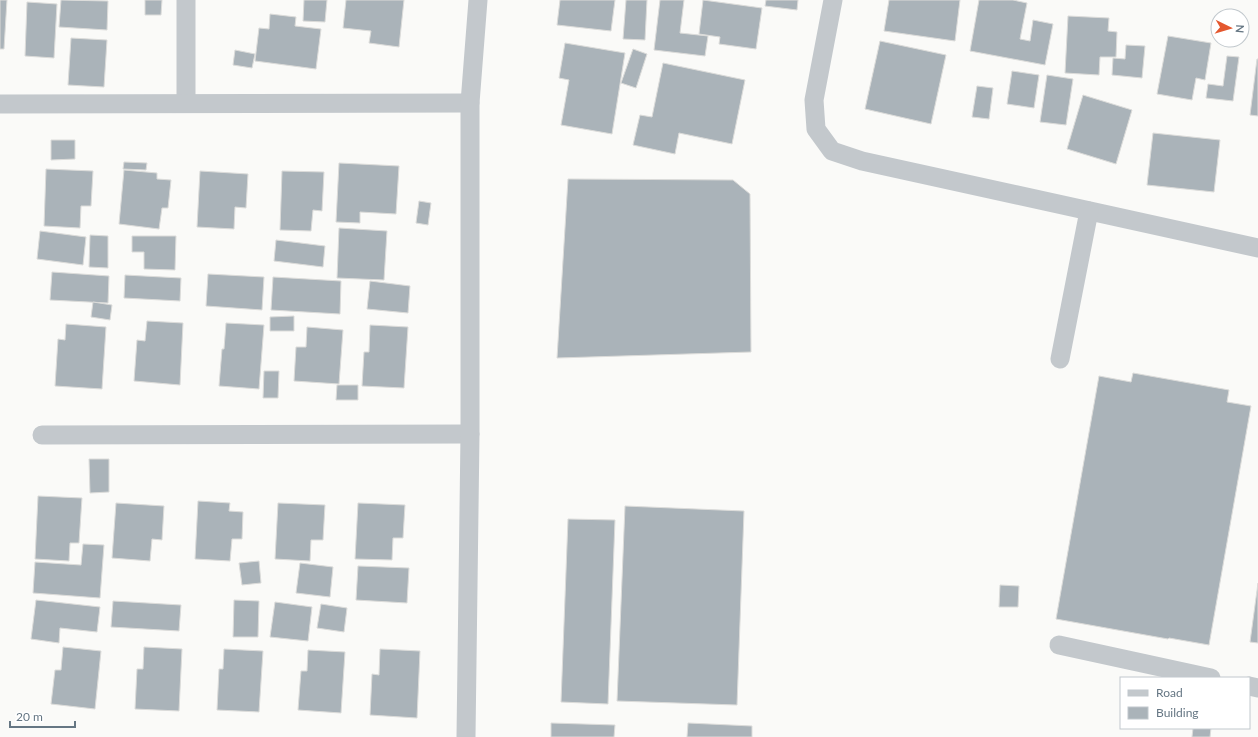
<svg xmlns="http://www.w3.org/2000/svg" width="1258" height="737" font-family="Lato,sans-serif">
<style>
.building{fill:#aab3b9;stroke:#dcdcda}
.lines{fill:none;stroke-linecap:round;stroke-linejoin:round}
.street{stroke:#c3c8cc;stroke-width:19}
</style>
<rect width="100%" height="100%" fill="#fafaf8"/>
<g class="building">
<path d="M0 0H7L4 49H0Z"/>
<path d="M61 0 108 1 107 30 59 27Z"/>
<path d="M145 0H162L161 15H145Z"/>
<path d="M304 0H327L325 22 303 21Z"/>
<path d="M346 0H404L399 47 369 43 371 31 343 28Z"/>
<path d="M560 0H615L611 31 557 25Z"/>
<path d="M626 0H647L645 40 623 39Z"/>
<path d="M660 0H684L680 33 708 36 705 56 654 50Z"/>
<path d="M703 0 762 8 756 49 719 44 720 37 699 34Z"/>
<path d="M766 0H798L797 10 765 6Z"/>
<path d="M889 0H960L955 41 884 31Z"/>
<path d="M979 0H1013L1027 3 1020 39 1030 41 1033 20 1053 24 1045 65 970 51Z"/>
<path d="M27 2 57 4 54 58 25 56Z"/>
<path d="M270 14 296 17 295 26 321 29 316 69 255 61 259 28 269 29Z"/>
<path d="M1068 16 1109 18 1108 31 1117 32 1116 57H1100L1099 75 1065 73Z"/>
<path d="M1168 36 1211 43 1205 80 1196 78 1192 100 1157 94Z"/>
<path d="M71 38 107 40 104 87 68 85Z"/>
<path d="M880 41 946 55 931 124 865 109Z"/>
<path d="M565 43 625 53 612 134 561 125 569 80 559 78Z"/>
<path d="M1126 45 1145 46 1142 78 1112 75 1113 58 1125 59Z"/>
<path d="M633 49 647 54 636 88 621 83Z"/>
<path d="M235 50 255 54 252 68 233 65Z"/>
<path d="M1227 56 1239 57 1233 101 1206 98 1208 84 1223 86Z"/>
<path d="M1257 59H1258V116L1250 115Z"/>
<path d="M663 63 745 80 732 144 679 133 675 154 633 145 640 115 652 117Z"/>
<path d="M1012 71 1039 75 1034 108 1007 104Z"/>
<path d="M1047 75 1073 79 1066 125 1040 122Z"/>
<path d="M977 86 993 88 989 119 972 117Z"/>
<path d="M1083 95 1132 110 1116 164 1067 149Z"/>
<path d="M1153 133 1220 140 1214 192 1147 185Z"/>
<path d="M51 140H75V159L51 160Z"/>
<path d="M124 162 147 163 146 170 123 169Z"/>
<path d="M339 163 399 166 396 214 360 212V223L336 222Z"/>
<path d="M46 169 93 171 91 206H81L80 228 44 226Z"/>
<path d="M124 170 157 173V179L171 180 168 208H162L159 229 119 224Z"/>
<path d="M200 171 248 174 246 208 235 207 234 229 197 227Z"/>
<path d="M282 171 324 172 322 211 313 210 311 231 280 230Z"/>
<path d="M568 179 733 180 750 194 751 352 557 358Z"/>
<path d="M419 201 431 203 428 225 416 223Z"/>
<path d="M339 228 387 231 384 280 337 278Z"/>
<path d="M40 231 86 237 83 265 37 259Z"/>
<path d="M90 235 108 236V268L89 267Z"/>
<path d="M132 236H176L175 270 144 269V252H132Z"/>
<path d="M276 240 325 246 323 267 274 261Z"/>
<path d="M52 272 109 276 108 303 50 300Z"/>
<path d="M208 274 264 277 262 310 206 306Z"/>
<path d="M125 275 181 278 180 301 124 298Z"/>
<path d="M273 277 341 281 340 314 271 310Z"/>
<path d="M370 281 410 286 408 313 367 309Z"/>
<path d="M93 302 112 305 110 320 91 317Z"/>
<path d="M294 316V331H270V317Z"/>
<path d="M147 321 183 323 180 385 134 381 137 340 145 341Z"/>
<path d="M226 323 264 325 259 389 219 386 222 349H224Z"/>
<path d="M66 324 106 327 102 389 55 386 58 339 65 340Z"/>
<path d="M370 325 408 327 404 388 362 386 364 352H369Z"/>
<path d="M307 327 343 330 339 384 294 381 296 347H306Z"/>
<path d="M264 371H279L278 398H263Z"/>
<path d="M1133 373 1229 390 1227 402 1251 406 1209 645 1169 638 1168 639 1056 619 1099 376 1131 382Z"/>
<path d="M337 385H358V400H336Z"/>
<path d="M89 459H109V492L90 493Z"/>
<path d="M38 496 82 498 79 543H70L69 561 35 559Z"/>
<path d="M198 501 230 503 229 511 243 512 242 539H232L230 561 195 559Z"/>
<path d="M116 503 164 506 162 540 152 539 150 561 112 558Z"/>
<path d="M278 503 325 505 323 540H311L310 561 275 559Z"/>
<path d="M358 503 405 505 403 538H393L392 560 355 559Z"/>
<path d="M625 506 744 511 737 705 617 701Z"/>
<path d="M568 519 615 520 608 704 561 702Z"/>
<path d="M83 544 104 545 100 598 33 593 35 562 81 565Z"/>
<path d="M259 561 261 583 242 585 239 563Z"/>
<path d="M300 563 333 567 330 597 296 593Z"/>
<path d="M358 566 409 568 407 603 356 600Z"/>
<path d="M1258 583V643L1250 642Z"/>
<path d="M1000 585 1019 586 1018 607H999Z"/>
<path d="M36 600 100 607 97 632 60 628 59 643 31 639Z"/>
<path d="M234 600 259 601 258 637H233Z"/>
<path d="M113 601 181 605 179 631 111 627Z"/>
<path d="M275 602 312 607 308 641 270 637Z"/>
<path d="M321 604 347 608 344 632 317 628Z"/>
<path d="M63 647 101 651 95 709 51 704 55 670H61Z"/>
<path d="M144 647 182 649 179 711 135 709 137 669H143Z"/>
<path d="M224 649 263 651 259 712 217 710 219 669H223Z"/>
<path d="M380 649 420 651 417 718 370 715 372 674 379 675Z"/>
<path d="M308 650 345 652 341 713 298 710 301 671H307Z"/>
<path d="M551 723 615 725 614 737H551Z"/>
<path d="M688 723 752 726V737H687Z"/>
<path d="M1193 728H1211L1210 737H1192Z"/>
</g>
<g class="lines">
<g class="street">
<path d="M833 0 814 100 816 129 832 151 862 161 1258 248"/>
<path d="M186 103V0"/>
<path d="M0 104 470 103"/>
<path d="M1060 359 1089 211"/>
<path d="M42 435 470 434"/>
<path d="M1059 645 1211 678"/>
<path d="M1249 686 1258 688"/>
<path d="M466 737 470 434V103L478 0"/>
</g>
</g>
<rect x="1120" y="677" width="130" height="52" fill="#ffffff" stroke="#c1c8cd"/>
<rect x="1128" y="690" width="20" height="6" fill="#c3c8cc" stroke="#c1c8cd"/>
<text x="1156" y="697" font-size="12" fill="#657683">Road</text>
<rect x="1128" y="707" width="20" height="12" fill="#aab3b9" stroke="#c1c8cd"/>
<text x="1156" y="717" font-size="12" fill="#657683">Building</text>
<g transform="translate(1230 28) rotate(95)"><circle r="19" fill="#ffffff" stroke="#c1c8cd"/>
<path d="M0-3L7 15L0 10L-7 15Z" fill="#e4572e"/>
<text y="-6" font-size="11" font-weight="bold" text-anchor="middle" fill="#657683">N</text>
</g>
<path d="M10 721v6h65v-6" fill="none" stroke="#657683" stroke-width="2"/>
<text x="16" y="721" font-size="12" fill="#657683" stroke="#ffffff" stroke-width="3" paint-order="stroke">20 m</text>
</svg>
